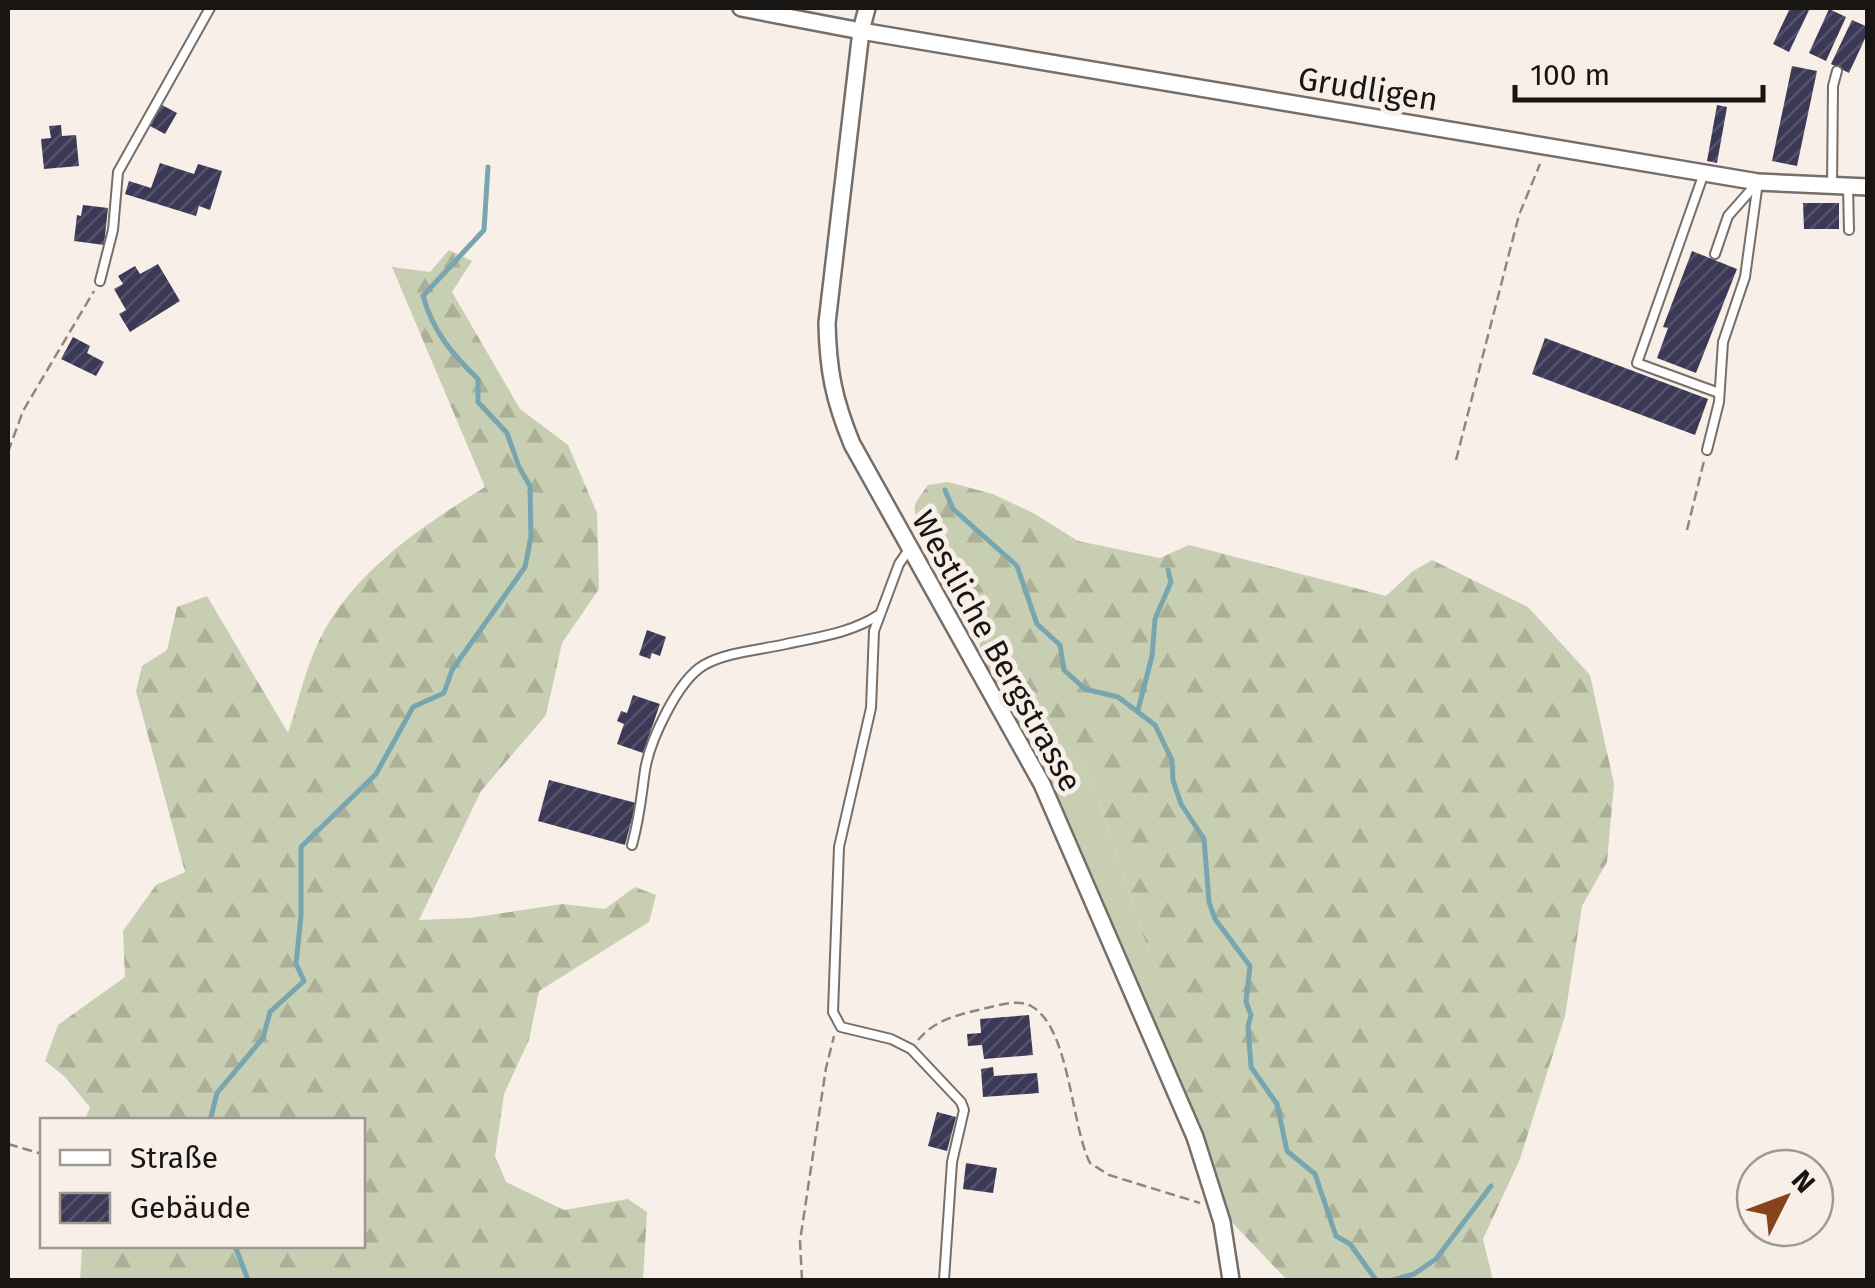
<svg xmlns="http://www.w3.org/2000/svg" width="1875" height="1288" font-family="'Fira Sans',sans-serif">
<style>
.grass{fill:#c8ceb1}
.forest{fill:url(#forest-firs)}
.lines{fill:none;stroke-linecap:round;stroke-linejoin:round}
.stream{stroke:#78a6b0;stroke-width:5}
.building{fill:url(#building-hatch)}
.lane-casing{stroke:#766e68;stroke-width:12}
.street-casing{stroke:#766e68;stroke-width:20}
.path{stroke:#8d8782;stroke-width:2.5;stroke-dasharray:10 5;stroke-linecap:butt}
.lane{stroke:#fff;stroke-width:8}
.street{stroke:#fff;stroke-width:15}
.labels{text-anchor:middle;stroke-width:10;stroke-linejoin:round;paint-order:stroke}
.street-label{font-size:32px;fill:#181512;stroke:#f8efe8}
</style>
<defs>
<pattern id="forest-firs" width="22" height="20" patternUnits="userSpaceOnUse" patternTransform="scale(2.5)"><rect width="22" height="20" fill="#c8ceb1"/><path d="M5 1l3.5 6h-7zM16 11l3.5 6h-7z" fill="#abb097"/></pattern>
<pattern id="building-hatch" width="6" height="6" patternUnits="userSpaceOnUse" patternTransform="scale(2.5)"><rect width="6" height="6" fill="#3c3957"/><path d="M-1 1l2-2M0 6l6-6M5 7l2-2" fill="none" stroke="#55536a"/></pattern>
</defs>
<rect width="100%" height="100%" fill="#f8efe8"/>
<path class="grass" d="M1016 723 1068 747 1081 759 1097 796 1148 950C1162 978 1166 985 1148 1013L1060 809Z"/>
<g class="forest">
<path d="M449 250 472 261 452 292 520 409 568 445 597 513 599 589 562 643 546 715 481 791 419 920 470 918 562 904 605 909 635 887 656 895 649 922 539 991 529 1040 504 1094 495 1156 506 1182 564 1210 628 1199 647 1212 643 1280H80L82 1246H362V1120H85L90 1107 64 1076 45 1061 58 1025 125 977 123 931 156 885 185 872 136 691 142 666 167 650 177 607 207 596 288 733C297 707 303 678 314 652 345 577 419 528 485 487L392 267 430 272Z"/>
<path d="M948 482 993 494 1035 514 1078 541 1160 558 1189 545 1386 596 1413 571 1432 560 1528 607 1590 675 1614 784 1607 862 1582 906 1565 1016 1520 1159 1483 1239 1493 1280H1287L1227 1217 1148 1013C1165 985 1162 978 1148 950L1097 796 1081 759 1068 747 1016 723 981 664 976 598 964 580 948 578C938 565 911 520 915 505 917 499 924 491 928 485Z"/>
</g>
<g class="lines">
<g class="stream">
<path d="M945 490 953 509 1017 566 1037 624 1060 645 1064 670 1085 689 1118 697 1155 725 1172 760 1173 780 1181 804 1204 839 1209 902 1215 919 1250 966 1246 1002 1251 1015 1248 1026 1251 1067 1277 1104 1287 1151 1315 1174 1336 1236 1350 1244 1376 1280"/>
<path d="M1138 710 1152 656 1155 619 1171 582 1168 570"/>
<path d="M213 1120 211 1117 217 1093 263 1038 270 1012 304 981 296 964 301 916V847L376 774 413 707 444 693 452 670 525 567 531 537 530 486 519 467 507 433 478 402V379C453 355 433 332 423 296L484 230 488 167"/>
<path d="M235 1246 248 1280"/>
<path d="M1393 1280 1414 1274 1436 1259 1491 1186"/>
</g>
</g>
<g class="building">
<path d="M1790 8H1810L1789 52 1773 44Z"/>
<path d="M1829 9 1846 17 1826 61 1809 53Z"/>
<path d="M1852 20 1868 27V32L1849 73 1831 64Z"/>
<path d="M1792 66 1817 71 1797 166 1772 161Z"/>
<path d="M162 105 177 113 165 134 150 126Z"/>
<path d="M1717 105 1727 107 1717 163 1707 161Z"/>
<path d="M61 125 62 136 76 135 79 166 44 169 41 139 51 138 49 126Z"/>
<path d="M160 163 194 174 198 164 222 171 210 210 199 206 196 216 125 194 129 181 151 188Z"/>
<path d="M1803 203H1839V229H1804Z"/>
<path d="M83 205 108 208 104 245 74 241 77 215 81 216Z"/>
<path d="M1692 251 1737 269 1696 373 1657 358 1668 328 1663 327Z"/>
<path d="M158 264 180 301 130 332 119 314 126 310 114 289 123 284 118 276 135 266 140 274Z"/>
<path d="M73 337 90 346 87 353 104 362 96 376 61 359Z"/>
<path d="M1545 338 1708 399 1695 435 1532 374Z"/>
<path d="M647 630 666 637 660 656 652 653 650 659 639 655Z"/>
<path d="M633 695 660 704 643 753 617 744 624 724 617 721 621 711 627 713Z"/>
<path d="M549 780 636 803 625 845 538 821Z"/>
<path d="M1029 1015 1033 1055 984 1059 982 1045 968 1046 967 1034 981 1033 980 1019Z"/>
<path d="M993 1067 994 1076 1037 1073 1039 1093 983 1097 981 1069Z"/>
<path d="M937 1112 956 1117 947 1151 928 1146Z"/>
<path d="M966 1163 997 1168 993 1193 963 1189Z"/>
</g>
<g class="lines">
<defs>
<g id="lane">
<path d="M1704 173 1637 363 1719 393"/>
<path d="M1832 186 1833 86 1837 71"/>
<path d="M1848 187 1849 230"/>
<path d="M1715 254 1728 216 1758 182"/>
<path d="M100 281 113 230 118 172 210 8"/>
<path d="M1707 450 1719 402 1723 342 1745 277 1758 182"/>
<path d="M910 548 899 564 874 631 871 708 839 847 833 1012 841 1027 891 1039 911 1049 961 1102 964 1110 952 1162 944 1280"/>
<path d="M632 845C640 816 641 798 645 770 650 740 678 680 704 665 727 652 760 650 786 644 818 637 852 633 880 614"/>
</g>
<g id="street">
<path d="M741 8 861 31 1758 182 1868 187"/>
<path d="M867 8 861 31 827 323C828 371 834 400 852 444L1042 784 1195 1137 1222 1222 1231 1280"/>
</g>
</defs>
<use href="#lane" class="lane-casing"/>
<use href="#street" class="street-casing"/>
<g class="path">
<path d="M8 452 23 411 94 291"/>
<path d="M1456 460 1519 215 1540 164"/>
<path d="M1687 530 1704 461"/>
<path d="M918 1040C937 1018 959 1015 986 1008 1000 1005 1018 999 1031 1006 1070 1027 1071 1126 1090 1163L1109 1175 1200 1203"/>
<path d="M8 1144 42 1154"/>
<path d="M802 1280 800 1241 826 1068 834 1036"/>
</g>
<use href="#lane" class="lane"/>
<use href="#street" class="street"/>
</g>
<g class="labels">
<g class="street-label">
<text transform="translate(1368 89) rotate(9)" y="11">Grudligen</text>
<text transform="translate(997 651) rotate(61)" y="11">Westliche Bergstrasse</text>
</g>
</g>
<rect width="1875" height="1288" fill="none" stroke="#181512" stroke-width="20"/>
<rect x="40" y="1118" width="325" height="130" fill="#f8efe8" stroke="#9e9892" stroke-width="2.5"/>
<rect x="60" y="1150" width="50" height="15" fill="#ffffff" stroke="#9e9892" stroke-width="2.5"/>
<text x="130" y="1168" font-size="30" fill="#181512">Straße</text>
<rect x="60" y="1193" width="50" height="30" fill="url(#building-hatch)" stroke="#9e9892" stroke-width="2.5"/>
<text x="130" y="1218" font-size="30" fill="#181512">Gebäude</text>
<g transform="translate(1785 1198) rotate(48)"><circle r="48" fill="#f8efe8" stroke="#9e9892" stroke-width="2.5"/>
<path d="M0-8L18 38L0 25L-18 38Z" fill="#874319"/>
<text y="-15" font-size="28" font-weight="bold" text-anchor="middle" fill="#181512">N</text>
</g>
<path d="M1515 85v15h248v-15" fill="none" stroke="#181512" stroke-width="5"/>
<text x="1530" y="85" font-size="30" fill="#181512" stroke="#f8efe8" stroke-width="8" paint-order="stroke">100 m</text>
</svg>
